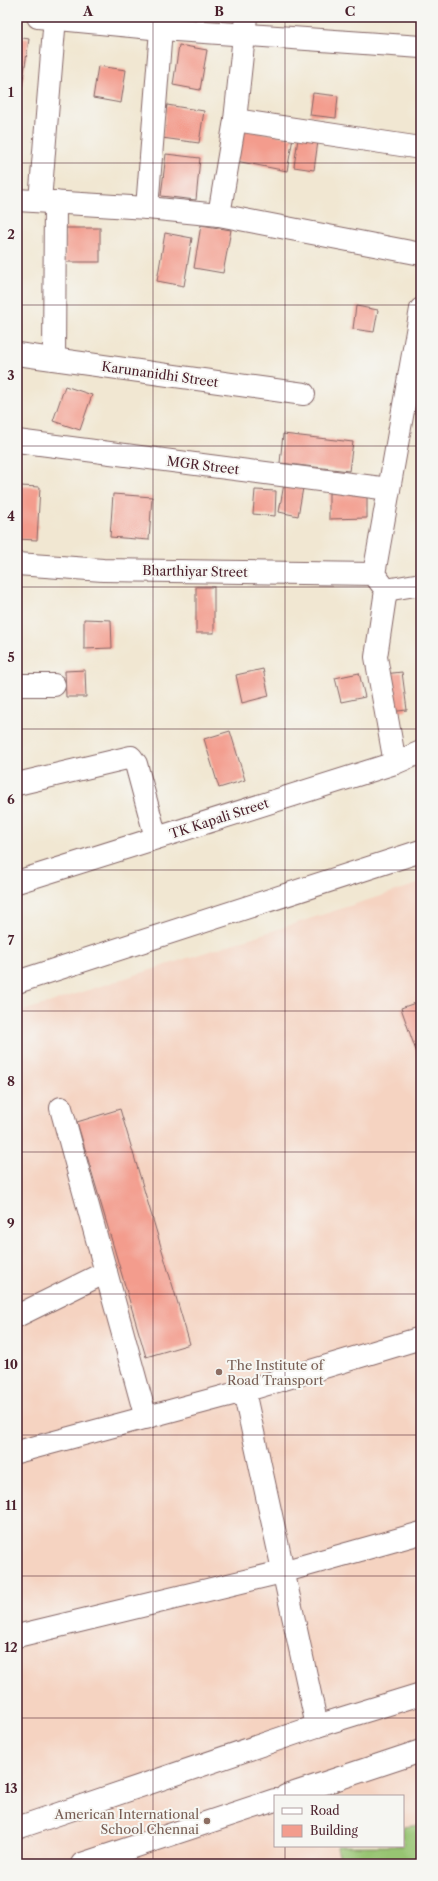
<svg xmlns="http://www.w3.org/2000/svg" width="438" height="1881" font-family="'Libre Caslon Text',serif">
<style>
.built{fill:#f5d3c1;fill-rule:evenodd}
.green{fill:#97c472;stroke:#70724e}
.building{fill:#f39c8d}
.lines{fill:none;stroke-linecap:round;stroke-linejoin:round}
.minor-casing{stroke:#846565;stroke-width:24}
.minor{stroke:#fff;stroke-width:22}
.grid{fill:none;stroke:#4a1f2b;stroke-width:1;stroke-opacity:0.55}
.education-dot{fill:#8d6e63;stroke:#f6f6f2;stroke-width:1.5}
.labels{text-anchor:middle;stroke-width:4;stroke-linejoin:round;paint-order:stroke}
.street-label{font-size:13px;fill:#4a1f2b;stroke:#f6f6f2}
.education-label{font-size:13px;fill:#785e54;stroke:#f6f6f2;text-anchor:start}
.neatline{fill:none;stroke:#4a1f2b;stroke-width:1.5}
.grid-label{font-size:13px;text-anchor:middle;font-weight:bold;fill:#4a1f2b}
</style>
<rect width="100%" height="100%" fill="#f6f6f2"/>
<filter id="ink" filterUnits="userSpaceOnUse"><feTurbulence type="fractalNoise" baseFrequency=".025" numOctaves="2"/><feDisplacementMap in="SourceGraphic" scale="8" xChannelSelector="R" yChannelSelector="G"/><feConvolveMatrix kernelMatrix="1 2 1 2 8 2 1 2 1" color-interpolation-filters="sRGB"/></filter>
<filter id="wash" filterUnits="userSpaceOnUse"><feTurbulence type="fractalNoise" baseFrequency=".012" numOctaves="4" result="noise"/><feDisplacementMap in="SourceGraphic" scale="16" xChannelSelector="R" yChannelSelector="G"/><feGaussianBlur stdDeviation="0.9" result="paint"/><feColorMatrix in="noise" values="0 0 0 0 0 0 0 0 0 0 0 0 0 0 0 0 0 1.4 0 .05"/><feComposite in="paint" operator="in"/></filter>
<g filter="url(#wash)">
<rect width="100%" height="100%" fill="#f1e7d2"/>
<path class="built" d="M421 883V1864H17V1013ZM275 1796H403V1846H275Z"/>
<path class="green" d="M421 1825V1864H339L337 1846H403V1827Z"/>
<g id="blocks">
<g class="building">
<path d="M17 37 29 39 22 86H17Z"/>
<path d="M179 45 207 50 200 90 173 85Z"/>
<path d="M98 66 126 70 121 103 93 98Z"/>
<path d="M313 93 338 96 336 118 310 115Z"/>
<path d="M167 105 204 111 199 143 162 138Z"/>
<path d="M237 128 293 138 287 171 231 160Z"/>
<path d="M299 131 319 134 314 170 294 167Z"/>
<path d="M166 154 200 158 196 200 161 196Z"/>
<path d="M201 225 231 230 223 273 194 268Z"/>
<rect x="65" y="228" width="35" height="34"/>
<path d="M165 233 192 238 184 286 157 281Z"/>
<path d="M356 306 378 310 374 332 353 329Z"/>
<path d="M65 386 92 395 80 430 53 421Z"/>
<path d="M283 434 353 442 349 471 280 463Z"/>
<path d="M284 484 303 488 298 516 279 512Z"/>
<path d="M20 486 40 487 37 540 17 539Z"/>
<path d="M255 490 276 491 275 516 253 514Z"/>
<path d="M329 493H367V518L329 519Z"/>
<path d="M113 494 152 497 149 540 110 537Z"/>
<rect x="196" y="587" width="18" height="46"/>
<path d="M84 619 111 620 112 648 84 649Z"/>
<path d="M263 669 269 696 242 703 236 675Z"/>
<path d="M85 670 86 697H66L65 671Z"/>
<path d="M402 672 407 710 389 712 384 674Z"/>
<path d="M359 673 365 697 341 702 335 678Z"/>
<path d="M230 731 245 780 219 788 204 739Z"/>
<path d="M421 1001V1065L401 1008Z"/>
<path d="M120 1109 190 1344 146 1357 77 1122Z"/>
</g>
</g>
</g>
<g filter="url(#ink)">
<use href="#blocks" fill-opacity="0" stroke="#846565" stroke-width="1"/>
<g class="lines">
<defs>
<g id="minor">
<path d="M38 17 162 29 421 47"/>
<path d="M235 120 421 148"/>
<path d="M17 200 147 208 219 215 421 254"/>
<path d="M40 201 55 17"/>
<path d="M147 208 162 17"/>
<path d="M219 215 235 120 246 17"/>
<path d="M17 354 304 394"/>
<path d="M54 359 55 202"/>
<path d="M17 441 389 489"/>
<path d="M17 564 103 570 374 574"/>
<path d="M386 590 421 584"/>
<path d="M17 685H54"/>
<path d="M395 763 376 657 386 590 374 574 421 309"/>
<path d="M17 784 131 757 136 764 156 838"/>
<path d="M17 882 395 763 421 752"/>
<path d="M17 982 421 851"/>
<path d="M61 1108 146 1418"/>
<path d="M17 1316 106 1272"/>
<path d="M17 1452 244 1391 421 1338"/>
<path d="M17 1636 282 1572 421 1533"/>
<path d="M317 1726 421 1694"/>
<path d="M286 1796 421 1751"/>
<path d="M17 1828 317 1726 244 1391"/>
<path d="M82 1864 275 1800"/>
</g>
</defs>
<use href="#minor" class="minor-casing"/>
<use href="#minor" class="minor"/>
</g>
</g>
<path class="grid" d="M153 17V1864M285 17V1796M17 163H421M17 305H421M17 446H421M17 587H421M17 729H421M17 870H421M17 1011H421M17 1152H421M17 1294H421M17 1435H421M17 1576H421M17 1718H421M285 1846V1864"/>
<g class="education-dot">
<circle cx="219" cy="1372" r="4"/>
<circle cx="207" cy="1821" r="4"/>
</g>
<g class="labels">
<g class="street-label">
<text transform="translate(160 374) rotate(8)" y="5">Karunanidhi Street</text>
<text transform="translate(203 465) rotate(7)" y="5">MGR Street</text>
<text transform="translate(195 571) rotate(1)" y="5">Bharthiyar Street</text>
<text transform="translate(219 818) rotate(-18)" y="5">TK Kapali Street</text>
</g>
<g class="education-label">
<text x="227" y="1370">The Institute of<tspan x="227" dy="15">Road Transport</tspan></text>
<text x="199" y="1819" text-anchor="end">American International<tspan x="199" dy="15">School Chennai</tspan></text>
</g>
</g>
<rect width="438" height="1881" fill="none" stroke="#f6f6f2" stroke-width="44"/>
<rect x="274" y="1795" width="130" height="52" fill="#f6f6f2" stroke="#b1a0a2"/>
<rect x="282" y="1808" width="20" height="6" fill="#ffffff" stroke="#b1a0a2"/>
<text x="310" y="1815" font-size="12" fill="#4a1f2b">Road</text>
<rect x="282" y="1825" width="20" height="12" fill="#f39c8d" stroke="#b1a0a2"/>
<text x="310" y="1835" font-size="12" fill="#4a1f2b">Building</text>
<rect x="22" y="22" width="394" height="1837" class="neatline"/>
<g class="grid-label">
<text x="88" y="16">A</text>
<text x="219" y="16">B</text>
<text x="350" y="16">C</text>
<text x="11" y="97">1</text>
<text x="11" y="239">2</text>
<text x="11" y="380">3</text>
<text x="11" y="521">4</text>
<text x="11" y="662">5</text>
<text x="11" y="804">6</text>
<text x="11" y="945">7</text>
<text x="11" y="1086">8</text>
<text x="11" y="1228">9</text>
<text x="11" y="1369">10</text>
<text x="11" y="1510">11</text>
<text x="11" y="1652">12</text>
<text x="11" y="1793">13</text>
</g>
</svg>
